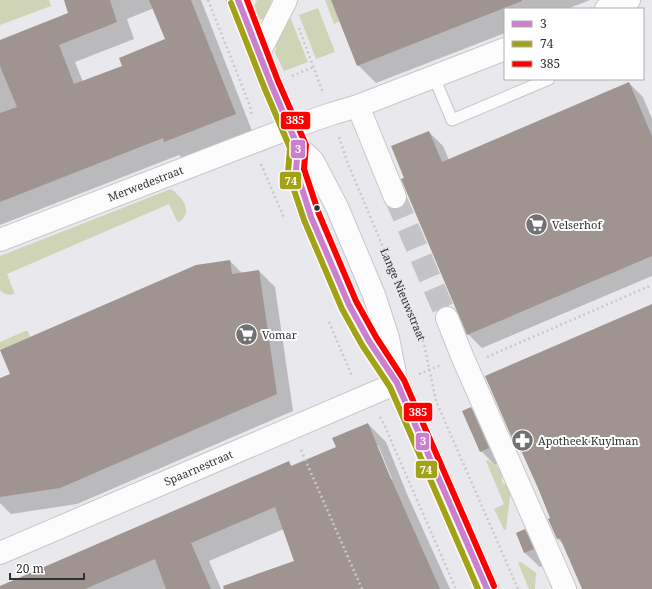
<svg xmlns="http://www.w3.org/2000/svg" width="652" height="589" font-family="'Noto Serif',serif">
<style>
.green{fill:#d0d4b7}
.shadow{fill:#0003;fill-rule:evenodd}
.building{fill:#a09490}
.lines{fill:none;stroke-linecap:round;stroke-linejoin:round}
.street-tunnel{stroke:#c4c4c8;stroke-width:22;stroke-dasharray:22 11;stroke-linecap:butt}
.lane-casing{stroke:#c7c7ca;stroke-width:13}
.street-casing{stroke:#c7c7ca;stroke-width:24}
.secondary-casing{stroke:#c7c7ca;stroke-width:24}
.path{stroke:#c9c9ca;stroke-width:2.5;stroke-dasharray:2 3;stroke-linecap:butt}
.lane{stroke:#fcfcfc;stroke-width:11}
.street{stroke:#fcfcfc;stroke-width:22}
.secondary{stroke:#fcfcfc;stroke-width:22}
.bus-1-casing{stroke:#fff;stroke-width:9}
.bus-2-casing{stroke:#fff;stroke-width:9}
.bus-3-casing{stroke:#fff;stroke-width:9}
.bus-1{stroke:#cc7fcc;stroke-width:6}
.bus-2{stroke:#a2a217;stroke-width:6}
.bus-3{stroke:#f00;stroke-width:6}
.bus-dot{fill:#313133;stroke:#fff;stroke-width:1.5}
.labels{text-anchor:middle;stroke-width:4;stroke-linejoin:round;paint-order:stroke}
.street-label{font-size:11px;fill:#313133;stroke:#fff}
.poi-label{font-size:11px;fill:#313133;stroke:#fff;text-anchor:start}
.line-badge{stroke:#fff;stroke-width:1.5}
.badge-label{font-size:11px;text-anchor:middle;font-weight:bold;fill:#fff}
</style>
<rect width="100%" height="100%" fill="#e9e9ed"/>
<g class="green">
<path d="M0 0H49L51 6 0 25Z"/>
<path d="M257 0H272L265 17 260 20 254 7Z"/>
<path d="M325 0H331L340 21 334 24Z"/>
<path d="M318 8 335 52 316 59 299 15Z"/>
<path d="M291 19 308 62 284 71 274 51 276 50V43L285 21Z"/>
<path d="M171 189C182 197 194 211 179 222L177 221 169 204 7 274 14 292V294C8 295 4 295 0 290V256Z"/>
<path d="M25 331H28L30 337 0 350V342Z"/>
<path d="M488 460 503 471 502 482 511 488 506 530H504L494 509 504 504 486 461Z"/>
<path d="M521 562 536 573 535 589H529L518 563Z"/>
</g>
<g class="shadow">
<path d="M65 0H201L252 131 182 158 179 155 0 225V41L70 13ZM154 8 166 40 123 67 83 82 75 62 134 39 127 19Z"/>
<path d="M332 0H590L567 9H505V33L376 83 358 65Z"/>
<path d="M629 83 643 97 652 119V276L482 348 468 334 406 178 429 132 443 146 449 160Z"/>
<path d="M230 261 242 273 259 271 275 287 293 411 77 504 11 514 0 503V381Z"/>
<path d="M652 305V589H583L564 545 558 539 552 518 518 443 513 438Z"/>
<path d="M471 408 485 423 503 462 495 465 481 451Z"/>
<path d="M368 424 386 442 407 494 450 589H317L284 529 209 561 221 589H0V587L288 462 293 467 337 448ZM376 445H378L392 479H390Z"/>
<path d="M525 530 539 545 548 564 540 567 525 553 517 533Z"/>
</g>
<g class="building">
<path d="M64 0H110L117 22 59 45 74 84 122 66 119 58 165 39 149 0H191L236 114 164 142 163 138 0 202V113L17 107 0 66V40L68 13Z"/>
<path d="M331 0H522V1L357 66Z"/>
<path d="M629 82 652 136V256L467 335 407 193 401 179 404 178 391 146 429 131 442 162Z"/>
<path d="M230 260 232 274 259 270 277 394 60 488 0 497V378L10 374 0 350 196 265Z"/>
<path d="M652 304V589H582L560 538 557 539 548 519 550 518 538 488 515 437 512 438 485 376Z"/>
<path d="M471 407 489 448 480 452 462 411Z"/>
<path d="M368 423 389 474 440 589H224L223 586 294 561 275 507 191 543 211 589H166L155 559 85 589H0V586L289 461 291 466 336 447 332 438Z"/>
<path d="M525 529 534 549 524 553 516 533Z"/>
</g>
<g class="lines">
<path class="street-tunnel" d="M395 197 447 318"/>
<defs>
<path id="lane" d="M434 77 452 120 549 79"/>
<g id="street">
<path d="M606 9 629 0"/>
<path d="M259 53 286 0"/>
<path d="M358 106 395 197"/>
<path d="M290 128 331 114 358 106 505 49"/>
<path d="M447 318 462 356 565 589"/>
</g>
<g id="secondary">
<path d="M238 0 271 84 298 147 313 161 337 207 374 295 388 338 395 374"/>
<path d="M298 147 296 170 311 217 349 305 369 341 397 383 487 589"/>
<path id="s2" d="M0 240 243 146 290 128"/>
<path id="s3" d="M0 553 397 383"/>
</g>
</defs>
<use href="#lane" class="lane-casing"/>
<use href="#street" class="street-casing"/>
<use href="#secondary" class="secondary-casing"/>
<g class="path">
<path d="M208 0 250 106 252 117"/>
<path d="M299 28 323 93"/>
<path d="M292 76 314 67"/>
<path id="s1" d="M339 137 348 164 424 344 436 401 518 589"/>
<path d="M261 164 284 218"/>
<path d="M329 322 352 376"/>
<path d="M487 357 652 285"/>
<path d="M419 374 441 365"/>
<path d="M380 417 383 422 456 589"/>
<path d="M301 450 362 589"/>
</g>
<use href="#lane" class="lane"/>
<use href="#street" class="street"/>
<use href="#secondary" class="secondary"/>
<defs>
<path id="bus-1" d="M238 0 271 84 298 147 296 170 311 217 349 305 369 341 397 383 487 589"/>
<path id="bus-2" d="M231 3 264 87 290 148 288 172 304 220 342 309 362 345 390 387 478 589"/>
<path id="bus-3" d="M247 0 278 81 306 145 304 169 319 214 356 301 376 337 404 380 494 586"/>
</defs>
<use href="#bus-1" class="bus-1-casing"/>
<use href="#bus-2" class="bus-2-casing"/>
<use href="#bus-3" class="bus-3-casing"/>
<use href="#bus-1" class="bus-1"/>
<use href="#bus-2" class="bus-2"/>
<use href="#bus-3" class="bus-3"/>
</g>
<defs>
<symbol id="supermarket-disc" viewBox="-11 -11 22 22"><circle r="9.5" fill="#717174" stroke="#fff"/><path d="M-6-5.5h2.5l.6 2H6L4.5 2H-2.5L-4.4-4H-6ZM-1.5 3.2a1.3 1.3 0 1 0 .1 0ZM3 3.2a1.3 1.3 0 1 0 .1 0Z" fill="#fff"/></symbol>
<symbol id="pharmacy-disc" viewBox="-11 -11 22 22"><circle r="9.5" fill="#717174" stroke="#fff"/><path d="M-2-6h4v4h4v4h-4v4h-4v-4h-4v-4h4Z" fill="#fff"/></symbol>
</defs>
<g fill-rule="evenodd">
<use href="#supermarket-disc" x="524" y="212" width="25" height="25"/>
<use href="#supermarket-disc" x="234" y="322" width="25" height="25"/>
<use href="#pharmacy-disc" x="510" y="428" width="25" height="25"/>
</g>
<circle class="bus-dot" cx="317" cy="208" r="3.5"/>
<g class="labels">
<g class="street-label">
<text dy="4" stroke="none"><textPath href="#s2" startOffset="156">Merwedestraat</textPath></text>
<text dy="4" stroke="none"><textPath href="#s1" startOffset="170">Lange Nieuwstraat</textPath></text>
<text dy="4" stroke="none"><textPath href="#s3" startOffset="216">Spaarnestraat</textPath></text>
</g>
<g class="poi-label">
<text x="552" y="229">Velserhof</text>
<text x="262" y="339">Vomar</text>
<text x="538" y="445">Apotheek Kuylman</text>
</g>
</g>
<g class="line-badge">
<rect x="280" y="111" width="31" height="19" rx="4" fill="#f00"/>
<rect x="290" y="139" width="16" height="20" rx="4" fill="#cc7fcc"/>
<rect x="279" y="171" width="23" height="19" rx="4" fill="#a2a217"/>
<rect x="403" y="402" width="30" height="20" rx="4" fill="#f00"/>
<rect x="415" y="432" width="15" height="19" rx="4" fill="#cc7fcc"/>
<rect x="415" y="460" width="23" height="19" rx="4" fill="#a2a217"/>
</g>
<g class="badge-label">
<text x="295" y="124">385</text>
<text x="298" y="153">3</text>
<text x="291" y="185">74</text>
<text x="418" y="416">385</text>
<text x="423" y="445">3</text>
<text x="426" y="474">74</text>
</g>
<rect x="504" y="8" width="140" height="72" fill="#ffffff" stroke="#adadad"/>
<rect x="512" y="21" width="20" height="6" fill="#cc7fcc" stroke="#adadad"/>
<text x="540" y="28" font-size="12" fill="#313133">3</text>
<rect x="512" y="41" width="20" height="6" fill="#a2a217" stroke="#adadad"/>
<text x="540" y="48" font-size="12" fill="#313133">74</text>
<rect x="512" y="61" width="20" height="6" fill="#ff0000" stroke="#adadad"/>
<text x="540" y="68" font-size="12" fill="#313133">385</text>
<path d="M10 573v6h74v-6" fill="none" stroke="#313133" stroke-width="2"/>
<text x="16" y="573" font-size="12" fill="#313133" stroke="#ffffff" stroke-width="3" paint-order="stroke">20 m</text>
</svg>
